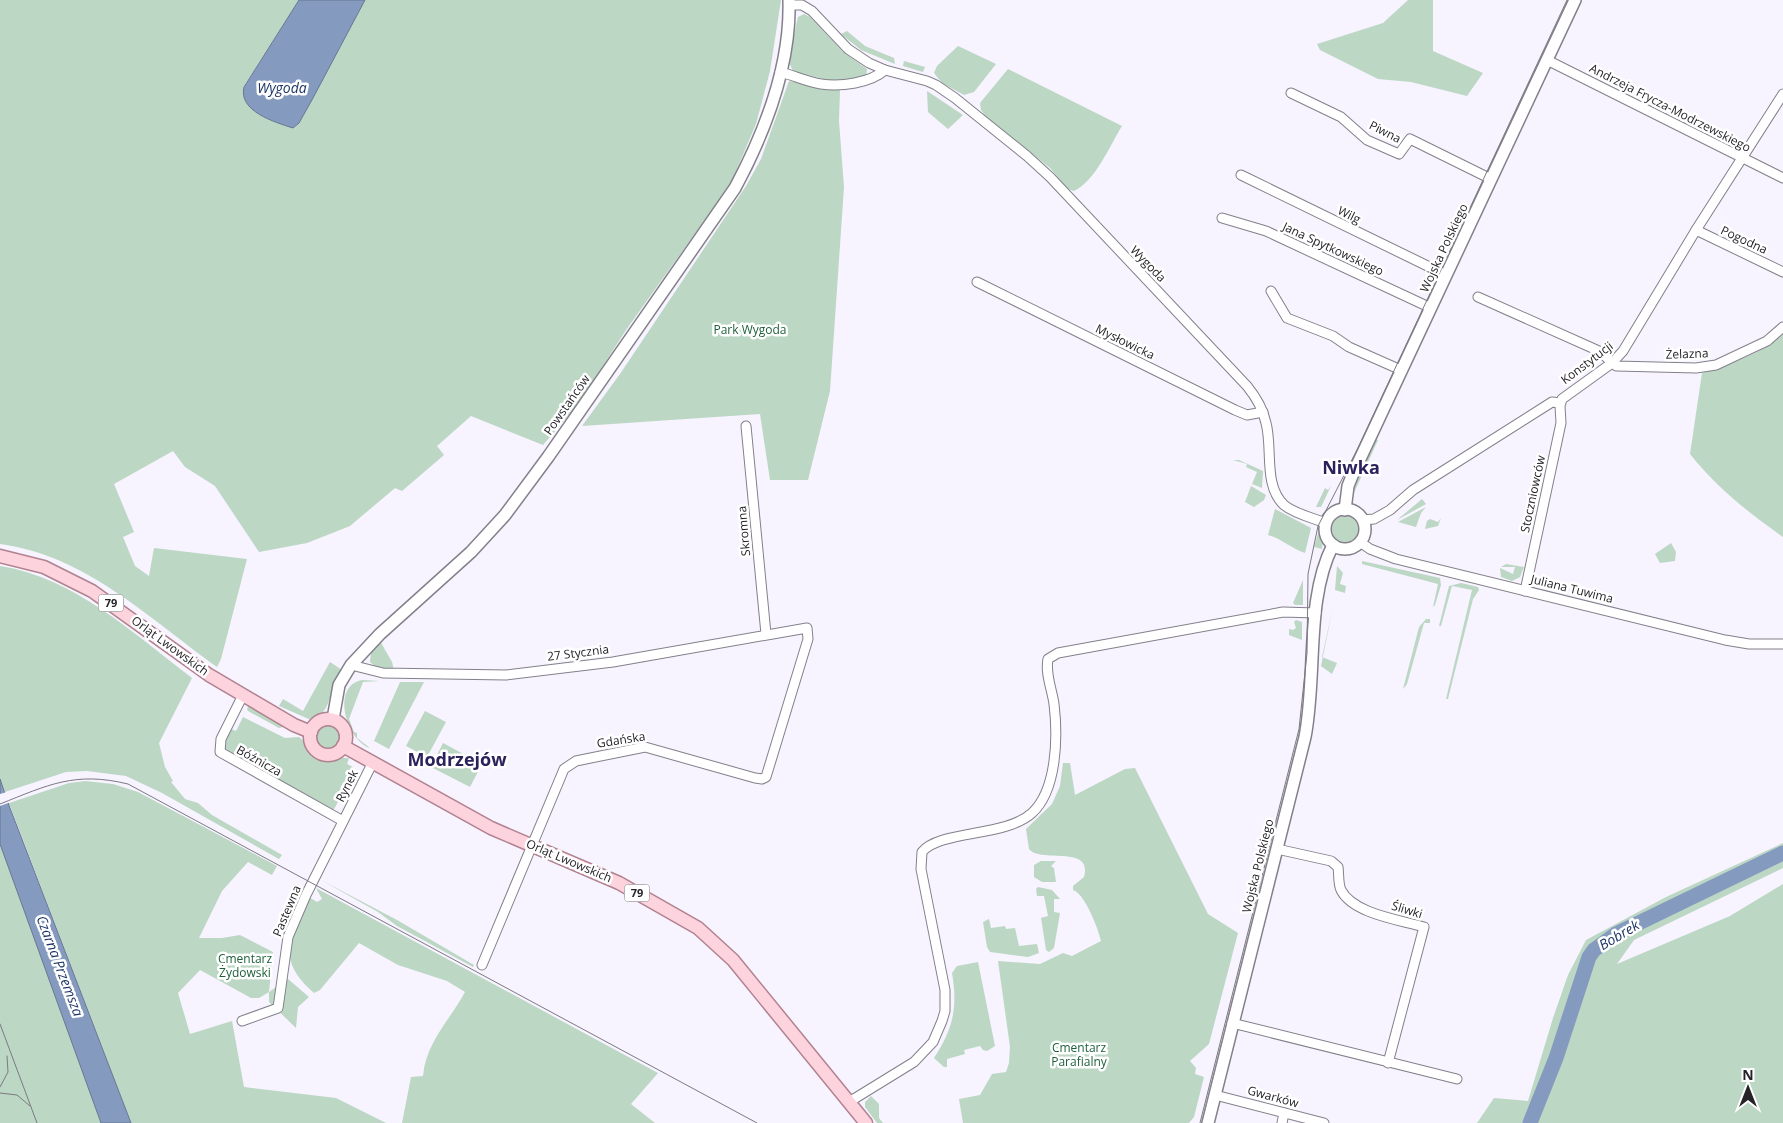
<svg xmlns="http://www.w3.org/2000/svg" width="1783" height="1123" font-family="'Open Sans',sans-serif">
<style>
.green{fill:#bcd7c4}
.water{fill:#859abf;stroke:#687692}
.pier{fill:#f7f3ff}
.lines{fill:none;stroke-linecap:round;stroke-linejoin:round}
.river{stroke:#859abf;stroke-width:15}
.street-casing{stroke:#83808a;stroke-width:11}
.secondary-casing{stroke:#83808a;stroke-width:14}
.primary-casing{stroke:#b1828f;stroke-width:15}
.street{stroke:#fff;stroke-width:9}
.secondary{stroke:#fff;stroke-width:11}
.primary{stroke:#fdd3dd;stroke-width:12}
.tram{stroke:#7c7981;stroke-width:1}
.labels{text-anchor:middle;stroke-width:5;stroke-linejoin:round;paint-order:stroke}
.shield{fill:#fff;stroke:#666568;stroke-width:1}
.shield-label{font-size:11px;font-weight:bold;fill:#252328}
.street-label{font-size:12px;fill:#252328;stroke:#fff}
.park-label{font-size:12px;fill:#1d5f3a;stroke:#fff}
.water-label{font-size:14px;font-style:italic;fill:#1c3565;stroke:#fff}
.district-label{font-size:18px;font-weight:bold;fill:#2b215b;stroke:#fff}
</style>
<rect width="100%" height="100%" fill="#f7f3ff"/>
<g class="green">
<path d="M0 0H299L244 86C238 111 274 122 293 128L299 123 365 0H781L770 71 756 124 731 183 626 330 577 406 543 445 471 416 437 446 444 455 402 491 395 488 350 526 307 543 259 552 215 486 185 467 173 451 114 484 134 532 123 537 135 566 149 576 154 548 247 559 221 659 217 667C150 619 85 555 0 544Z"/>
<path d="M1408 0H1433V51L1483 73 1467 96 1411 82 1378 79 1320 50 1317 44 1383 23Z"/>
<path d="M804 14 810 17 842 51 867 69 866 77 830 81 793 71 788 60 798 17Z"/>
<path d="M847 31 865 46 894 58 895 64 861 50 841 34Z"/>
<path d="M958 46 996 64 974 92 964 95 942 83 934 73 937 66Z"/>
<path d="M904 61 925 67 923 72 903 66Z"/>
<path d="M1008 69 1122 126C1109 147 1096 180 1074 191L1068 189 1050 168 986 117 981 110 980 103Z"/>
<path d="M789 81 840 90 839 121 844 187 830 391 808 480H770L760 414 582 426 620 374 746 186 761 159Z"/>
<path d="M927 91 963 115 948 129 928 112Z"/>
<path d="M1783 334V537C1749 513 1716 487 1690 454L1702 373C1731 363 1760 355 1783 334Z"/>
<path d="M1375 439 1378 440 1353 495 1356 478Z"/>
<path d="M1233 460H1239L1263 471 1262 488 1252 484 1257 472 1246 467 1247 464Z"/>
<path d="M1251 486 1266 495 1264 500 1254 507 1245 502Z"/>
<path d="M1331 486 1321 507H1316L1325 488 1328 490Z"/>
<path d="M1422 499 1426 504 1397 520Z"/>
<path d="M1426 507 1421 513 1416 527 1398 522Z"/>
<path d="M1275 509 1311 528 1305 553C1292 549 1282 539 1268 535Z"/>
<circle cx="1345" cy="529" r="13"/>
<path d="M1441 518 1438 526 1425 529 1427 521 1430 519 1438 522Z"/>
<path d="M1319 530 1323 538 1322 549 1314 547Z"/>
<path d="M1671 543 1676 552 1675 561 1660 563 1655 554Z"/>
<path d="M1362 561 1440 578 1441 585 1435 605 1433 607 1438 584 1362 564Z"/>
<path d="M1506 564 1524 567 1520 577 1512 581 1501 577 1500 568 1513 574 1515 567H1501Z"/>
<path d="M0 566C74 577 134 634 192 678L159 743 165 767 173 781 171 782 185 799 198 803 212 815 282 855 279 859 162 793 126 776 87 771 66 772 5 792 0 779Z"/>
<path d="M1337 566 1343 573 1340 584 1346 586 1345 593 1335 590Z"/>
<path d="M1303 580V605H1295L1293 603Z"/>
<path d="M1461 583 1478 587 1479 590 1473 599 1448 699H1446L1472 590 1452 586 1441 626H1439L1449 586Z"/>
<path d="M1333 607 1322 657 1337 663 1332 674 1321 666Z"/>
<path d="M1426 619H1430V623H1424L1407 684 1403 689 1419 627Z"/>
<path d="M1296 620 1302 622V640L1289 635V629L1293 630 1296 628 1294 622Z"/>
<path d="M380 641 392 662 394 670 377 668 370 662 371 651Z"/>
<path d="M330 662 342 670C339 676 335 682 333 689 327 704 328 713 311 720L279 706 283 699 303 711Z"/>
<path d="M362 680 380 681 363 682 349 719 354 732 357 733V738L370 748C347 741 330 686 362 680Z"/>
<path d="M400 682H424L389 749 374 741Z"/>
<path d="M249 705 282 725 283 727 279 728 248 711 247 709Z"/>
<path d="M425 711 446 722 427 757 406 746Z"/>
<path d="M243 717 285 738 299 737 304 741 311 751 323 758H349L347 764 353 767 352 776 333 811 228 753 224 747 229 728 236 731Z"/>
<circle cx="328" cy="736" r="12"/>
<path d="M443 743 482 764 470 787 431 767Z"/>
<path d="M1063 763H1070L1075 795 1125 769 1135 768 1208 914 1238 933 1209 1044 1190 1061 1196 1068 1195 1074 1204 1077 1194 1117 1189 1123H963L959 1099 980 1095 992 1074 1006 1072 1009 1063 1010 1047 998 961 1040 964 1063 953 1072 956 1101 941C1098 928 1085 894 1073 890V886L1084 877C1093 844 1041 864 1029 849L1026 829 1052 804 1060 786Z"/>
<path d="M85 781 113 784 138 792 277 866 272 875 248 862 222 891 199 938H222L240 935 273 952 269 992 288 979 309 997 298 1007 296 1028 269 1002V992L259 998H251L200 970 178 993 190 1034 232 1021 244 1087 336 1098 386 1123H131L9 803 69 783Z"/>
<path d="M1783 843V868L1634 940 1617 964 1730 916 1783 884V1123H1477L1494 1098 1528 1101 1553 1018 1568 975 1586 940 1666 897Z"/>
<path d="M0 844 101 1123H0Z"/>
<path d="M1041 861H1056L1051 866 1054 868 1056 882H1042L1034 877V865Z"/>
<path d="M321 880 397 920 474 965 473 967 397 926 378 912Z"/>
<path d="M1038 887 1052 890 1060 899H1054V912L1060 913 1054 948 1049 952 1046 950 1041 918 1048 916 1044 896H1037L1036 889Z"/>
<path d="M316 888 658 1073 631 1104 655 1123H402L411 1077 423 1076C426 1042 450 1020 465 992L447 981 398 965 359 943 320 990 314 993C275 959 290 938 309 897L317 902 322 899Z"/>
<path d="M989 919 991 928 1005 926 1006 929 1015 928 1019 946 1037 944 1039 953 1028 957 990 952 987 947 983 922Z"/>
<path d="M978 962 995 1046 987 1051 983 1050 980 1046 964 1050 965 1054 947 1059V1067H944L934 1058C953 1029 958 1008 952 973L957 966Z"/>
<path d="M871 1096 879 1104V1118L883 1123H877L865 1107V1102Z"/>
</g>
<g class="water">
<path d="M299 0H365L313 98 299 123 293 128C274 122 238 111 244 87Z"/>
<path d="M0 779 10 808 131 1123H101L0 844Z"/>
</g>
<path class="pier" d="M7 792 11 802 0 806V794Z"/>
<g class="lines">
<path class="river" d="M1530 1123 1556 1058 1589 957 1594 950 1616 934 1783 853"/>
<defs>
<g id="street">
<path d="M789 5H802L812 11 848 49 869 63 885 70 927 81 936 85 955 98 1027 156 1050 177 1247 386C1256 397 1263 409 1266 423 1273 449 1263 485 1284 505 1295 514 1313 518 1326 523"/>
<path d="M1547 60 1783 178"/>
<path d="M780 72C793 75 807 82 821 84 841 87 870 83 885 70"/>
<path d="M1291 93 1341 117 1367 140 1399 154 1410 139 1491 179"/>
<path d="M1241 175 1446 275"/>
<path d="M1222 218 1266 231 1431 308"/>
<path d="M1696 230 1783 272"/>
<path d="M977 282 1235 410 1247 415 1263 412"/>
<path d="M1271 291 1287 318 1333 336 1349 347 1401 370"/>
<path d="M1478 297 1599 351 1616 366 1696 368 1716 365 1767 341 1783 327"/>
<path d="M746 426 766 634"/>
<path d="M1362 520 1374 519 1390 510 1413 490 1552 402 1560 403"/>
<path d="M1360 542 1370 549 1396 559 1725 640 1749 644H1783"/>
<path d="M1525 591 1561 423 1560 406 1562 399 1612 363 1623 351 1696 230 1783 94"/>
<path d="M351 665 383 673 506 675 613 662 807 628 808 639 766 777 762 779 755 778 645 747 576 761 564 769 482 965"/>
<path d="M243 695 221 739 220 752 343 821"/>
<path d="M1277 849 1331 861 1338 867C1339 873 1338 884 1341 890 1353 914 1401 920 1424 927L1388 1063"/>
<path d="M242 1021 278 1008 288 937 306 895 373 762"/>
<path d="M1232 1023 1457 1079"/>
<path d="M1215 1095 1324 1123"/>
<path d="M849 1102 914 1062 933 1042 942 1021 945 1011V990L921 869 922 852C940 830 1006 837 1032 813 1057 790 1058 737 1054 704 1052 689 1045 674 1048 659L1058 653 1283 612 1316 613"/>
<path d="M1282 1123 1284 1113"/>
</g>
<g id="secondary">
<circle cx="1345" cy="529" r="20"/>
<path d="M1345 510 1348 486 1352 476 1575 0"/>
<path d="M333 719 339 685 351 665 380 634 471 552 505 515 548 457 735 188C765 132 791 65 789 0"/>
<path d="M1208 1123 1305 737C1317 676 1305 599 1333 545"/>
</g>
<g id="primary">
<path d="M0 556 44 567 92 591 209 675 294 725 311 732"/>
<circle cx="328" cy="737" r="18"/>
<path d="M343 746 491 828 619 883 698 928 733 960 866 1123"/>
</g>
</defs>
<use href="#street" class="street-casing"/>
<use href="#secondary" class="secondary-casing"/>
<use href="#primary" class="primary-casing"/>
<use href="#street" class="street"/>
<use href="#secondary" class="secondary"/>
<use href="#primary" class="primary"/>
<g class="tram">
<path d="M0 804C48 785 75 771 128 784L757 1123"/>
<path d="M0 1024 37 1123"/>
<path d="M0 1087 8 1072 7 1056"/>
<path d="M0 1093 17 1095 30 1106"/>
<path d="M1200 1123 1299 729 1307 653 1308 574 1318 526 1357 450 1567 0"/>
</g>
</g>
<g class="labels">
<g class="shield">
<rect x="98.5" y="594.5" width="25" height="17" rx="4"/>
<rect x="624.5" y="884.5" width="25" height="17" rx="4"/>
</g>
<g class="shield-label">
<text x="111" y="607">79</text>
<text x="637" y="897">79</text>
</g>
<g class="street-label">
<text transform="translate(1670 108) rotate(27)" y="4">Andrzeja Frycza-Modrzewskiego</text>
<text transform="translate(1385 132) rotate(27)" y="4">Piwna</text>
<text transform="translate(1349 215) rotate(27)" y="4">Wilg</text>
<text transform="translate(1744 240) rotate(25)" y="4">Pogodna</text>
<text transform="translate(1444 248) rotate(-65)" y="4">Wojska Polskiego</text>
<text transform="translate(1333 249) rotate(25)" y="4">Jana Spytkowskiego</text>
<text transform="translate(1148 264) rotate(46)" y="4">Wygoda</text>
<text transform="translate(1125 342) rotate(26)" y="4">Mysłowicka</text>
<text transform="translate(1687 354) rotate(-2)" y="4">Żelazna</text>
<text transform="translate(1587 363) rotate(-37)" y="4">Konstytucji</text>
<text transform="translate(567 405) rotate(-55)" y="4">Powstańców</text>
<text transform="translate(1533 494) rotate(-78)" y="4">Stoczniowców</text>
<text transform="translate(744 531) rotate(-95)" y="4">Skromna</text>
<text transform="translate(1572 589) rotate(14)" y="4">Juliana Tuwima</text>
<text transform="translate(170 646) rotate(36)" y="4">Orląt Lwowskich</text>
<text transform="translate(578 653) rotate(-7)" y="4">27 Stycznia</text>
<text transform="translate(621 740) rotate(-9)" y="4">Gdańska</text>
<text transform="translate(259 761) rotate(29)" y="4">Bóźnicza</text>
<text transform="translate(347 786) rotate(-63)" y="4">Rynek</text>
<text transform="translate(569 861) rotate(23)" y="4">Orląt Lwowskich</text>
<text transform="translate(1258 866) rotate(-76)" y="4">Wojska Polskiego</text>
<text transform="translate(1407 910) rotate(17)" y="4">Śliwki</text>
<text transform="translate(287 911) rotate(-67)" y="4">Pastewna</text>
<text transform="translate(1273 1097) rotate(15)" y="4">Gwarków</text>
</g>
<g class="park-label">
<text x="750" y="334">Park Wygoda</text>
<text x="245" y="963">Cmentarz<tspan x="245" dy="14">Żydowski</tspan></text>
<text x="1079" y="1052">Cmentarz<tspan x="1079" dy="14">Parafialny</tspan></text>
</g>
<g class="water-label">
<text x="282" y="93">Wygoda</text>
<text transform="translate(1619 935) rotate(-31)" y="5">Bobrek</text>
<text transform="translate(60 966) rotate(69)" y="5">Czarna Przemsza</text>
</g>
<g class="district-label">
<text x="1351" y="474">Niwka</text>
<text x="457" y="766">Modrzejów</text>
</g>
</g>
<g transform="translate(1748 1088)" stroke="#ffffff" stroke-width="4" paint-order="stroke">
<path d="M0-4L9 19L0 12L-9 19Z" fill="#252328"/>
<text y="-8" font-size="14" font-weight="bold" text-anchor="middle" fill="#252328">N</text>
</g>
</svg>
